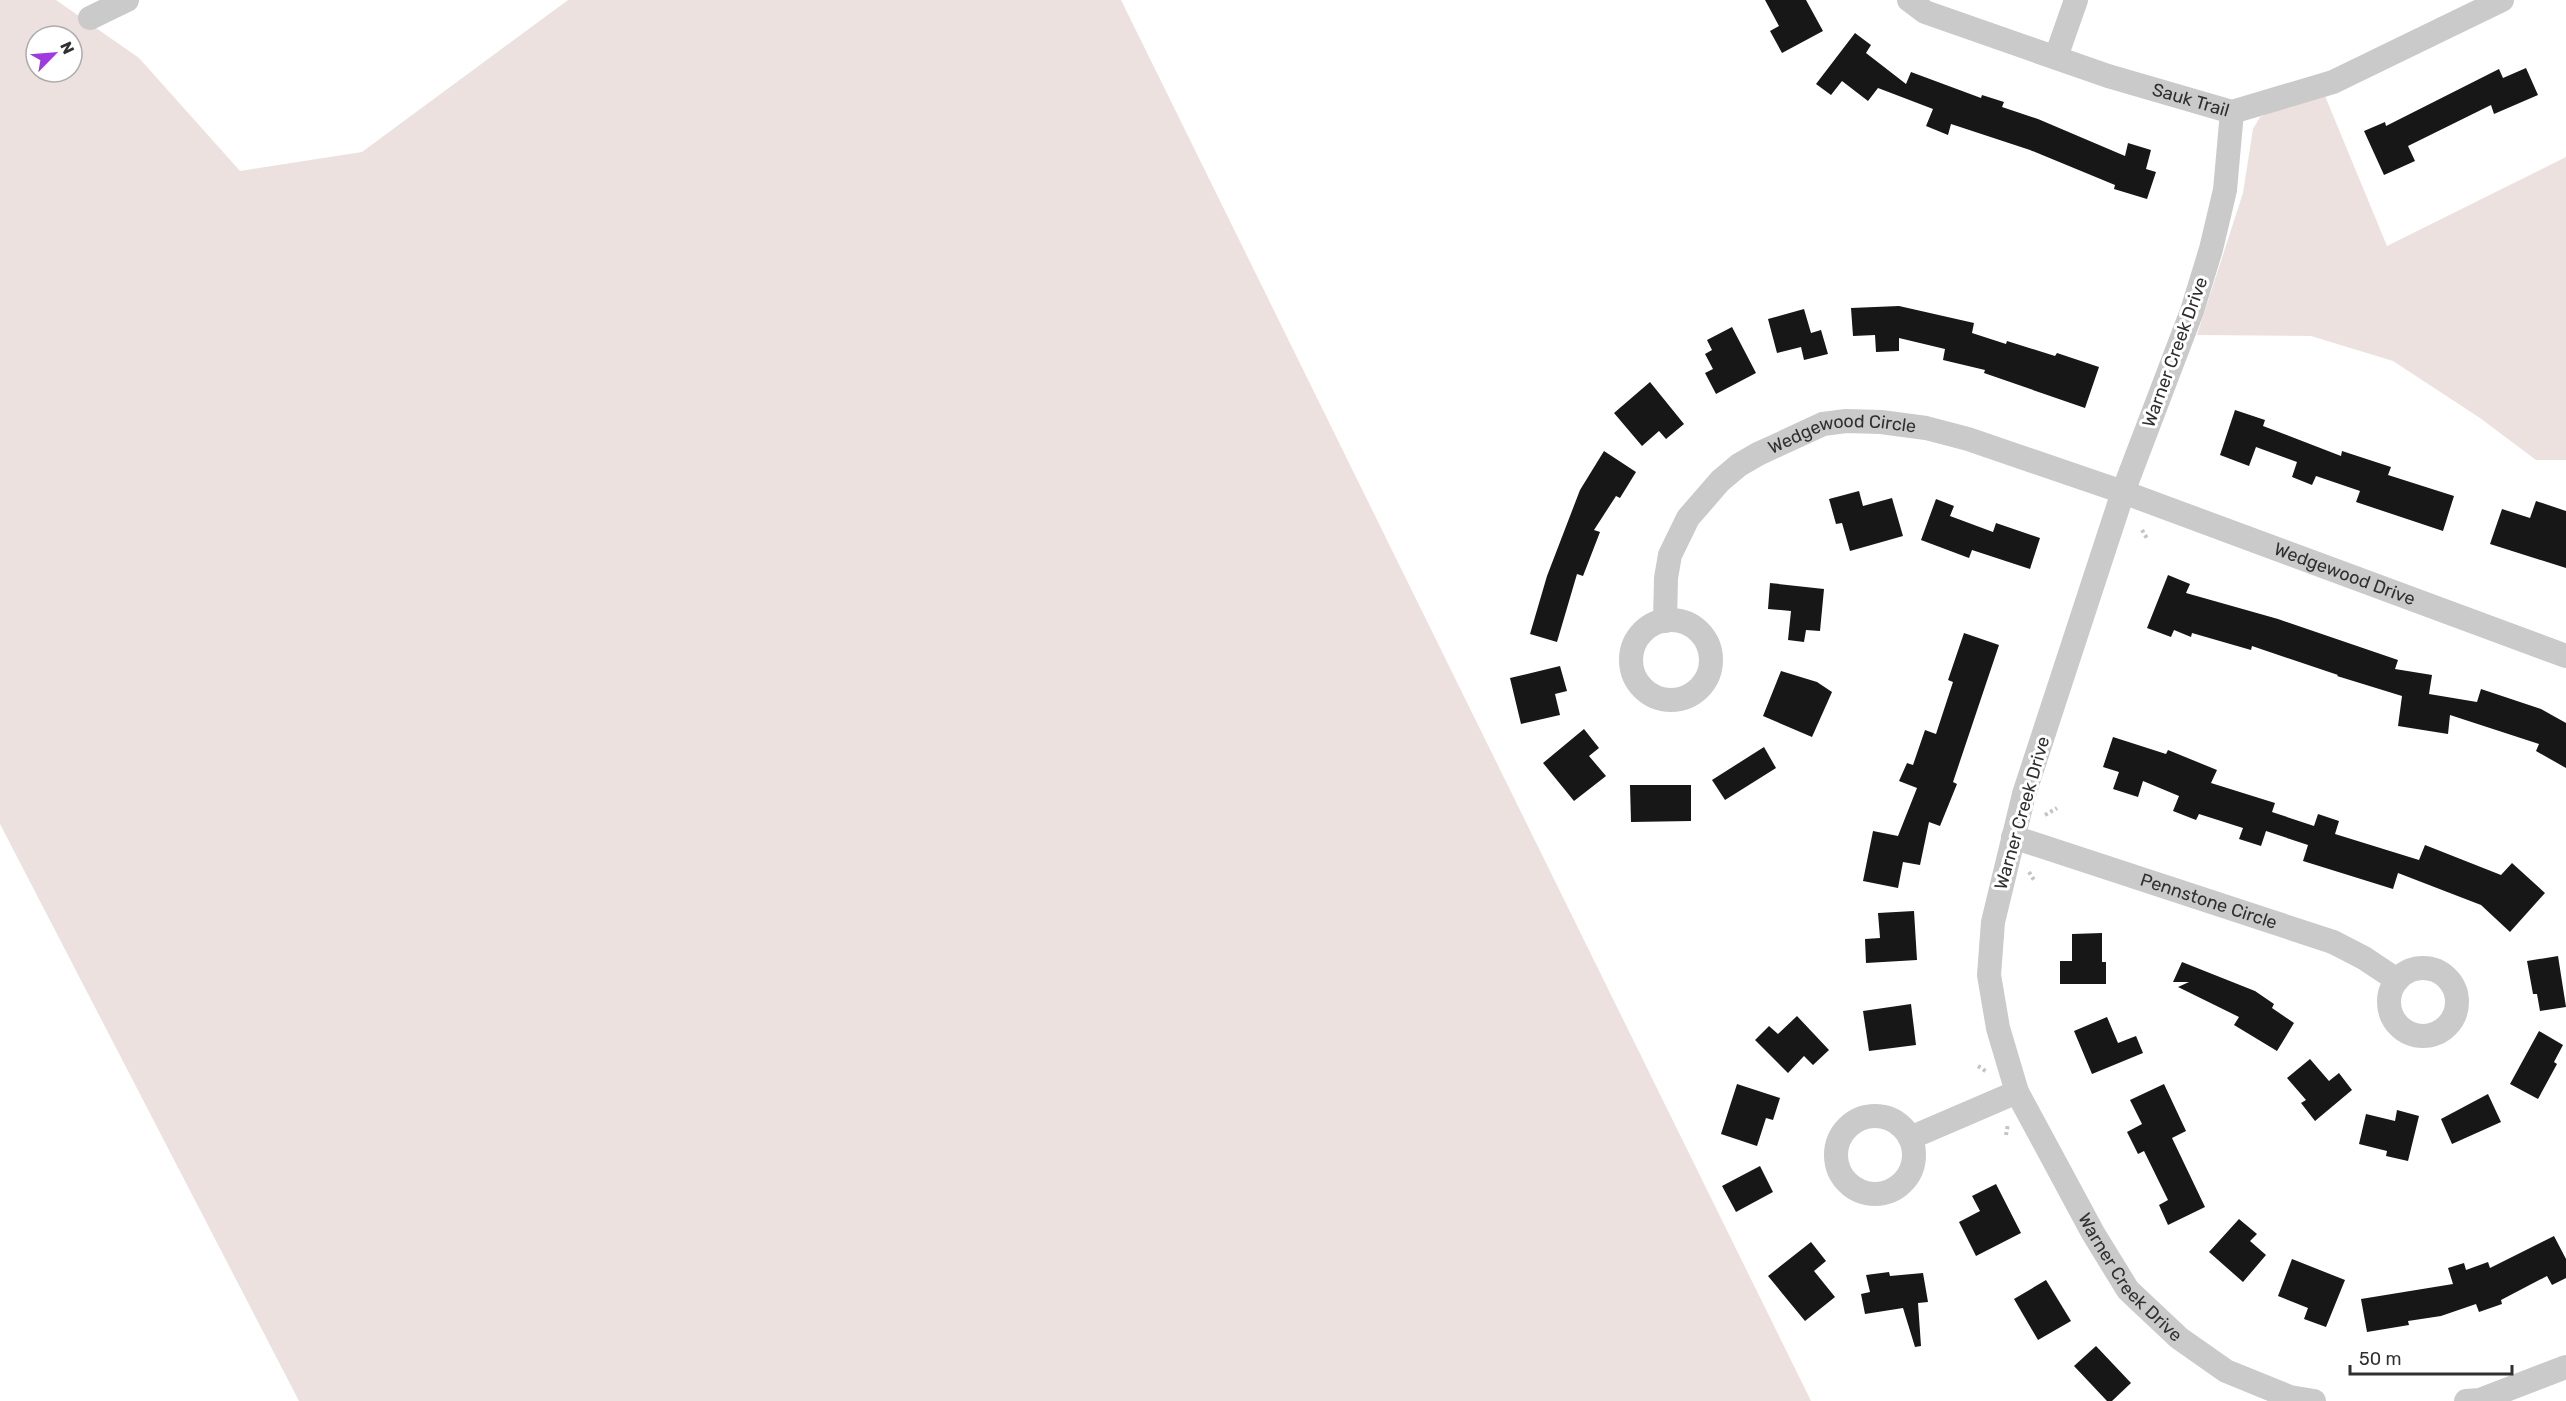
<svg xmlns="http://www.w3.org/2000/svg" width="2566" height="1401" font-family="Rubik,sans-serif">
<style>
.green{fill:#ede1df;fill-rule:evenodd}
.building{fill:#171717}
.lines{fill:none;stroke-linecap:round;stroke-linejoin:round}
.path{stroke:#c4c4c4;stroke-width:4;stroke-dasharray:3 3;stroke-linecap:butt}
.street{stroke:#cacaca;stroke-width:24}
.labels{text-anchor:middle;stroke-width:6;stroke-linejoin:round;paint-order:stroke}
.street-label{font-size:18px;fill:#303030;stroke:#fff}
</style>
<rect width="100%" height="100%" fill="#fff"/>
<g class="green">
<path d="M0 0H56L139 58 240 171 362 152 568 0H1121L1811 1401H299L0 824ZM36 36H72V72H36Z"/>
<path d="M2325 96 2387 246 2566 157V460H2536L2480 418 2393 361 2311 336 2197 335 2243 193 2253 129 2260 117 2277 109Z"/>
</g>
<g class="building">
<path d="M1765 0H1806L1823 31 1782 53 1770 31 1779 26Z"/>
<path d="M1855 33 1871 45 1866 53 1906 84 1911 72 1981 98 1982 95 2004 102 2002 107 2038 119 2125 156 2128 143 2151 150 2146 169 2156 172 2147 199 2114 189 2115 185 2030 150 1951 124 1948 135 1926 126 1933 109 1878 88 1868 101 1842 81 1831 95 1816 84Z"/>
<path d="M2526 68 2538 95 2494 114 2491 105 2408 146 2415 161 2384 175 2364 131 2385 122 2386 126 2499 69 2503 78Z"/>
<path d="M1899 306 1974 323 1972 333 2006 344 2007 341 2055 356 2057 353 2099 367 2085 408 1984 373 1985 370 1943 360 1945 349 1899 338V351L1876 352 1875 335 1853 336 1851 308Z"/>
<path d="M1804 309 1811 333 1821 330 1828 354 1804 360 1801 347 1777 353 1768 319Z"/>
<path d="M1732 327 1756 373 1716 394 1705 373 1713 369 1705 354 1712 350 1707 340Z"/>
<path d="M1650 382 1684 424 1666 439 1659 431 1642 446 1614 413Z"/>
<path d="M2235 410 2265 420 2263 426 2341 456 2342 451 2391 467 2388 475 2454 496 2443 531 2356 502 2360 491 2316 476 2312 485 2292 477 2297 462 2256 447 2249 466 2220 455Z"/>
<path d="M1604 451 1636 472 1620 498 1616 496 1594 530 1600 532 1583 576 1577 574 1557 642 1530 634 1547 576 1580 490Z"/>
<path d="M1859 491 1863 506 1892 498 1903 536 1850 551 1842 523 1836 524 1829 499Z"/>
<path d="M1936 499 1954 506 1950 516 1993 532 1996 523 2040 538 2030 569 1972 550 1969 558 1921 540Z"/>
<path d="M2536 501 2566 511V568L2490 544 2502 509 2530 518Z"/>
<path d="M2168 575 2190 584 2186 593 2278 619 2398 660 2395 669 2432 675 2429 694 2477 702 2481 689 2541 709 2566 723V768L2536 751 2539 744 2450 715 2448 734 2398 726 2402 696 2337 676 2338 675 2252 646 2251 650 2192 633 2191 637 2174 630 2171 637 2147 628Z"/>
<path d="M1770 583 1824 589 1820 631 1806 630 1804 642 1788 640 1791 611 1768 609Z"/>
<path d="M1964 633 1999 645 1953 782 1957 784 1940 826 1929 822 1920 865 1903 862 1898 888 1863 881 1873 831 1898 836 1917 788 1899 781 1907 763 1913 765 1925 730 1936 734 1953 682 1948 680Z"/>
<path d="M1560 666 1567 691 1555 694 1560 715 1521 724 1510 678Z"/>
<path d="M1781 671 1817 682 1832 692 1812 737 1763 716Z"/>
<path d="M1584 729 1599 748 1589 756 1606 776 1574 801 1543 763Z"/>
<path d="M2113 737 2166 754 2168 750 2217 770 2211 783 2275 803 2272 812 2314 826 2318 814 2339 821 2335 834 2419 860 2425 845 2501 875 2512 863 2545 893 2510 932 2481 905 2398 873 2393 889 2303 861 2308 845 2266 831 2261 846 2239 839 2243 828 2199 814 2196 820 2173 811 2179 796 2143 781 2138 797 2113 789 2119 772 2103 767Z"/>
<path d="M1764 747 1776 768 1725 800 1712 780Z"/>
<path d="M1630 785H1691V821L1631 822Z"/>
<path d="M1914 911 1917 960 1866 963 1865 939 1880 938 1878 913Z"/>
<path d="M2102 933V962H2106V984H2060V961H2072V934Z"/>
<path d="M2558 956 2566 1007 2540 1011 2537 994H2533L2527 961Z"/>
<path d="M2182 962 2255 991 2274 1004 2272 1008 2294 1023 2277 1051 2234 1025 2239 1017 2178 987 2189 982H2173Z"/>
<path d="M1911 1004 1916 1045 1869 1051 1863 1011Z"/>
<path d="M1797 1016 1829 1050 1813 1065 1804 1056 1788 1073 1755 1040 1769 1026 1778 1034Z"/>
<path d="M2107 1017 2118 1043 2136 1036 2143 1053 2092 1074 2074 1031Z"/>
<path d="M2539 1031 2563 1045 2554 1062 2557 1064 2538 1099 2510 1084Z"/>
<path d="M2310 1059 2329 1081 2339 1073 2352 1090 2315 1121 2301 1103 2306 1100 2287 1078Z"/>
<path d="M1737 1084 1780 1098 1773 1120 1766 1118 1757 1146 1721 1134Z"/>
<path d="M2164 1084 2186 1131 2172 1138 2205 1207 2168 1225 2159 1205 2168 1200 2144 1151 2138 1154 2127 1132 2142 1124 2130 1100Z"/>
<path d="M2488 1094 2501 1122 2452 1144 2441 1119Z"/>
<path d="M2397 1110 2419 1116 2408 1161 2386 1156 2387 1151 2359 1144 2366 1114 2395 1121Z"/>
<path d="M1760 1166 1773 1192 1736 1212 1722 1186Z"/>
<path d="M1996 1184 2021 1233 1976 1256 1959 1222 1980 1211 1972 1196Z"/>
<path d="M2239 1219 2257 1234 2250 1241 2266 1255 2243 1282 2209 1252Z"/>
<path d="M2554 1236 2566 1259V1278L2552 1285 2547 1276 2501 1300 2502 1304 2479 1312 2476 1304 2441 1316 2408 1321 2409 1325 2367 1332 2361 1299 2453 1284 2448 1268 2464 1263 2466 1270 2488 1262 2490 1268Z"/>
<path d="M1811 1242 1826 1261 1814 1271 1835 1297 1805 1321 1768 1276Z"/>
<path d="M2292 1259 2345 1280 2326 1327 2304 1319 2308 1308 2278 1296Z"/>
<path d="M1889 1272 1890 1276 1923 1273 1928 1302 1918 1303 1921 1346 1915 1347 1903 1308 1865 1314 1861 1294 1870 1292 1866 1275Z"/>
<path d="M2046 1280 2071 1321 2038 1340 2014 1299Z"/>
<path d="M2096 1346 2131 1383 2112 1401H2107L2074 1366Z"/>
</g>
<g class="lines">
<g class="path">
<path d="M2142 530 2148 540"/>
<path d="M2045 815 2057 808"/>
<path d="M2029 872 2034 880"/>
<path d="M1978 1066 1987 1072"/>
<path d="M2006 1135 2008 1124"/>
</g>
<g class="street">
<path id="s1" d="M1909 0 1925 12 2108 76 2232 112 2333 82 2502 0"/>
<path d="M90 18 127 0"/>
<path d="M2056 57 2076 0"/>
<path id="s2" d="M2232 112 2225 190 2211 249 2192 311 2123 492 2024 794 1993 922 1989 975 1998 1028 2017 1092 2093 1233 2128 1290 2179 1338 2226 1371 2290 1397 2314 1401"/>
<circle cx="1671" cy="660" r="40"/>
<path id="s3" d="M1665 621 1666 578 1670 555 1688 518 1720 481 1739 465 1758 454 1823 424 1846 421 1881 422 1926 428 1968 439 2123 492 2566 656"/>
<path id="s4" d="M2013 837 2333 942 2364 958 2397 980"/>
<circle cx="2423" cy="1002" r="34"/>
<circle cx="1875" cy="1155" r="39"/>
<path d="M1910 1138 2017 1092"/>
<path d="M2466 1401 2480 1400 2566 1367"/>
</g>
</g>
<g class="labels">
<g class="street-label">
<text dy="6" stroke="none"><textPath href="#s1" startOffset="300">Sauk Trail</textPath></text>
<text transform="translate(2175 352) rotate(-70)" y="6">Warner Creek Drive</text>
<text dy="6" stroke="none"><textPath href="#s3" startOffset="292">Wedgewood Circle</textPath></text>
<text dy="6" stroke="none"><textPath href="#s3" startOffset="822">Wedgewood Drive</textPath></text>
<text transform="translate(2022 813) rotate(-74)" y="6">Warner Creek Drive</text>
<text dy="6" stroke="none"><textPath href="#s4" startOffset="206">Pennstone Circle</textPath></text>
<text dy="6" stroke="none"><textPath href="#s2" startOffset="1239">Warner Creek Drive</textPath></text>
</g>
</g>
<g transform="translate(54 54) rotate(65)"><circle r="28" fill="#ffffff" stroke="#acacac" stroke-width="1.5"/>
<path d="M0-4.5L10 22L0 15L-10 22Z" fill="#9e3ae0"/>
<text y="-9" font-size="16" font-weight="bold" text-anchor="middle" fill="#303030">N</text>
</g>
<path d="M2350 1365v9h162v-9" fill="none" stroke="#303030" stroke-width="3"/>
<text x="2359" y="1365" font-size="18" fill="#303030" stroke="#ffffff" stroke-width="4.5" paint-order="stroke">50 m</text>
</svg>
